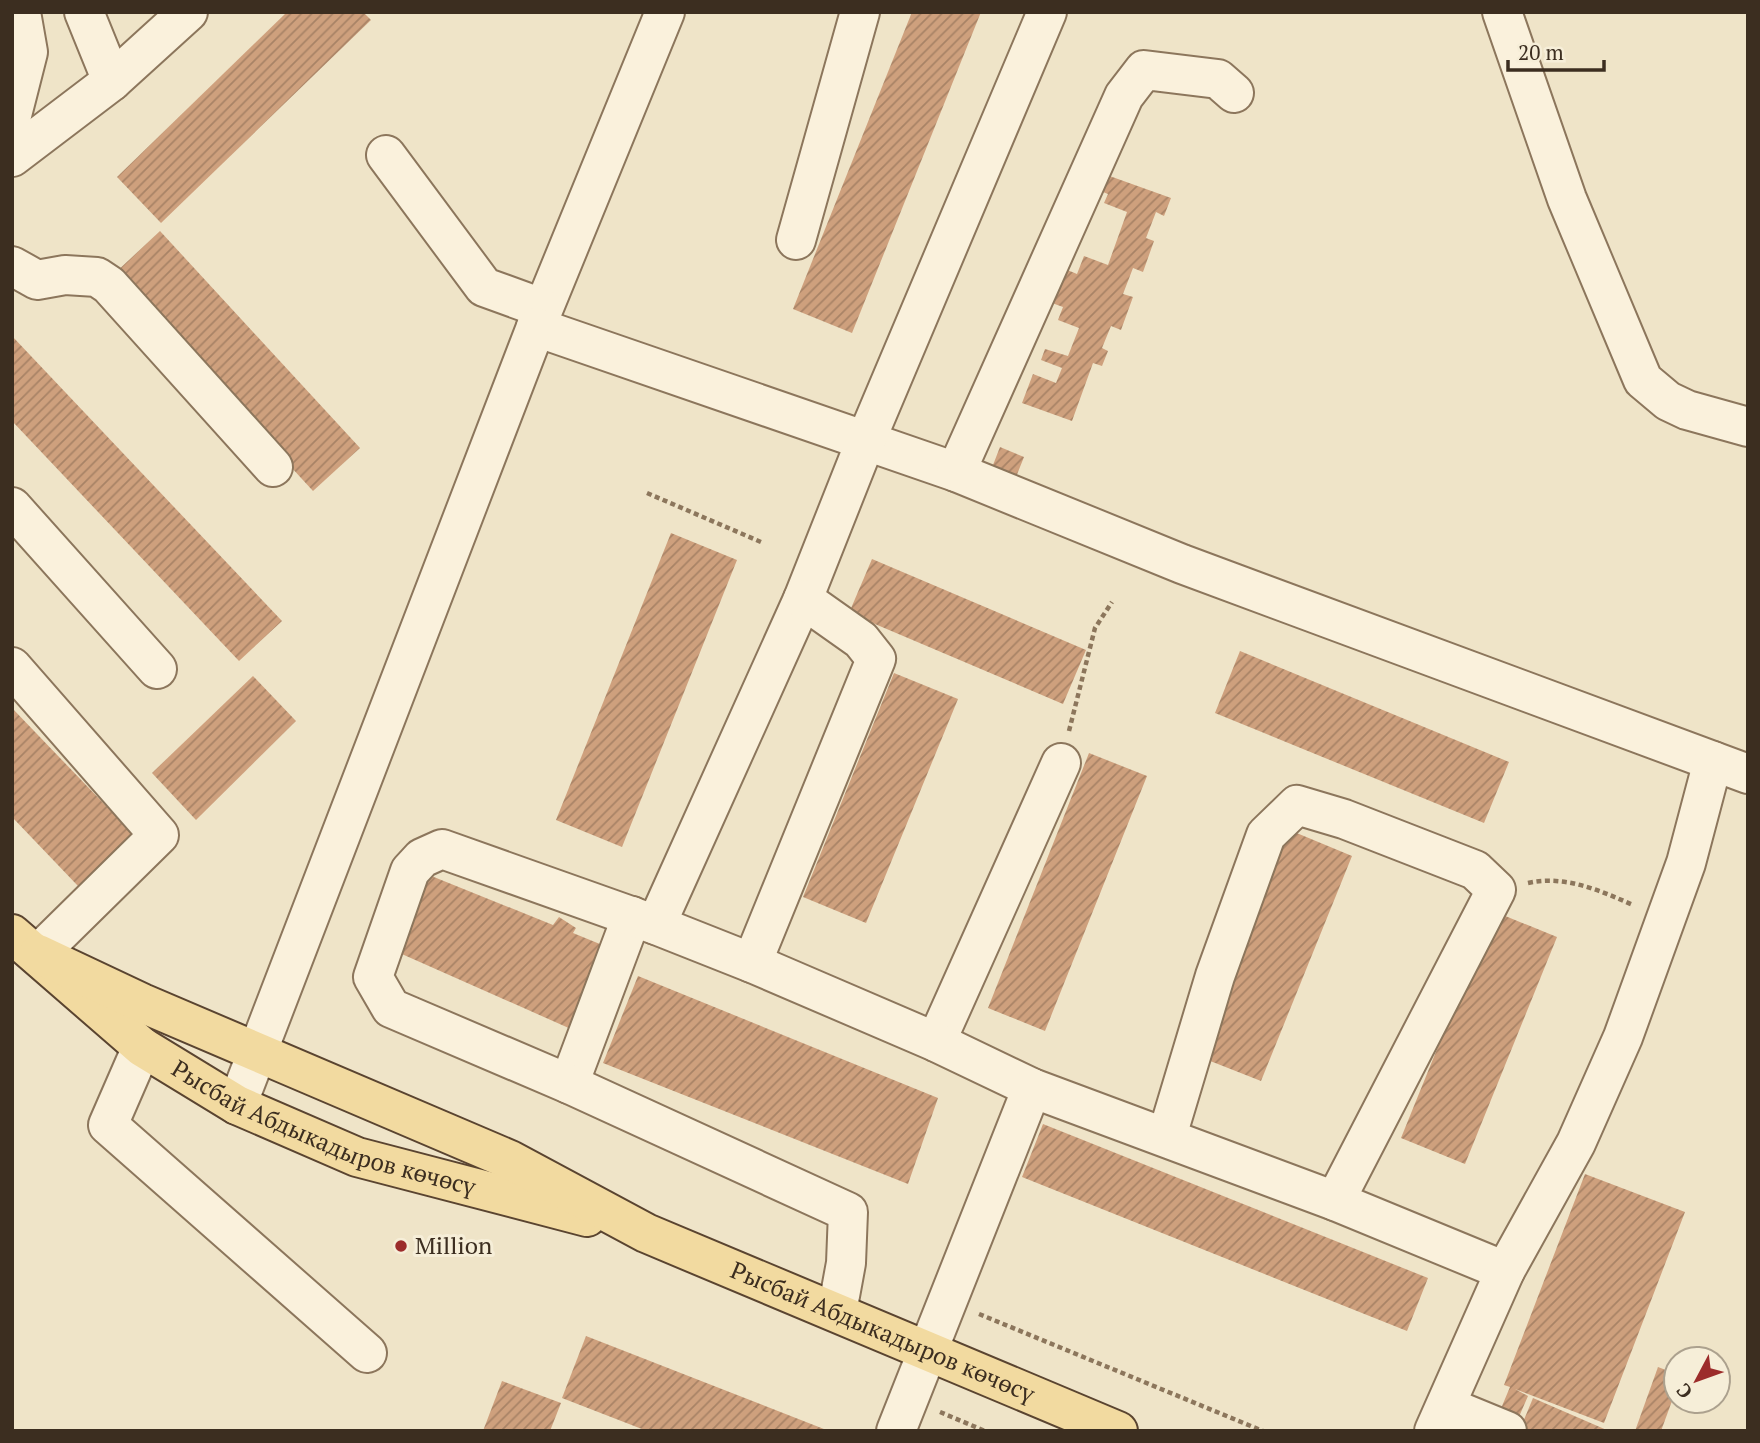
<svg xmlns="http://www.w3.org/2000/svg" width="1760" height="1443" font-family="'PT Serif',serif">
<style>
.building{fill:url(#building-hatch)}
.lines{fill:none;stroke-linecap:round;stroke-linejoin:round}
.minor-casing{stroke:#8c765c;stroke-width:42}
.major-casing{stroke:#5a4430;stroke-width:42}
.path{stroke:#8c765c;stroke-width:4.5;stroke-dasharray:5 3.5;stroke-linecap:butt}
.minor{stroke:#faf1dc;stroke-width:38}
.major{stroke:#f2daa0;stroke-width:38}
.poi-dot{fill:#9c2c2b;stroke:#f6eed8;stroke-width:2.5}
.labels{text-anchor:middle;stroke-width:6;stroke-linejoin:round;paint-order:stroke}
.street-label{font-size:24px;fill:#3c2e20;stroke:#f6eed8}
.poi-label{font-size:24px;fill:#3c2e20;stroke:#f6eed8;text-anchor:start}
</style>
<defs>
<pattern id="building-hatch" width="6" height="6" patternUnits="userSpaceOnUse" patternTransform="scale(1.75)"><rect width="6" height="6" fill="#cea07d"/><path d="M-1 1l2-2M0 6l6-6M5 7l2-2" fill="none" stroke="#a88366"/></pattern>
</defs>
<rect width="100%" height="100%" fill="#efe4c8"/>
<g class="building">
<path d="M287 12H363L371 20 161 223 117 177Z"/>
<path d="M912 12H981L852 333 793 309Z"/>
<path d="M1104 174 1171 198 1164 216 1156 212 1146 238 1154 241 1143 272 1133 268 1123 294 1133 297 1121 330 1111 326 1102 348 1108 351 1102 366 1093 363 1072 421 1022 403 1033 374 1056 383 1062 368 1041 360 1045 349 1068 356 1079 328 1058 320 1063 307 1052 303 1065 269 1077 274 1084 256 1108 265 1127 212 1104 203 1108 194 1098 190Z"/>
<path d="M160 231 360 448 313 491 114 274Z"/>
<path d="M12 336 282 621 239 661 12 421Z"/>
<path d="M1000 447 1024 457 1010 492 986 483Z"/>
<path d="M671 533 737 560 622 847 556 820Z"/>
<path d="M872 559 1086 650 1063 704 849 613Z"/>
<path d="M1240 651 1509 762 1484 823 1215 713Z"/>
<path d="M894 673 958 699 866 923 803 897Z"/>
<path d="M253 676 296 721 196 820 152 773Z"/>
<path d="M12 708 134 835 78 886 12 817Z"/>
<path d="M1089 753 1147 776 1045 1031 988 1008Z"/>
<path d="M1287 829 1352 856 1261 1081 1195 1055Z"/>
<path d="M424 873 553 925 559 917 576 928 573 933 612 949 580 1033 395 951Z"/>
<path d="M1493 911 1557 937 1465 1164 1401 1138Z"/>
<path d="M638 976 938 1098 908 1184 603 1063Z"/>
<path d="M1043 1124 1428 1278 1407 1331 1022 1177Z"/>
<path d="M1585 1174 1685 1212 1604 1423 1515 1389 1528 1396 1515 1426 1497 1418 1510 1387 1504 1385Z"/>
<path d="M586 1336 829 1431H647L562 1398Z"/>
<path d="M1658 1367 1676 1374V1390L1661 1431H1635Z"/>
<path d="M502 1381 561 1403 550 1431H483Z"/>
<path d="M1533 1398 1609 1431H1530L1521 1427Z"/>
</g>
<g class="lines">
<defs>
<g id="minor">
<path d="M84 12 112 81"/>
<path d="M665 12 536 327 956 472 1182 564 1748 774"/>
<path d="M1502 12 1567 199 1643 380 1668 401 1687 410 1748 427"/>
<path d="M12 115 28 52 21 12"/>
<path d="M386 155 484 287 542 308"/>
<path d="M12 157 112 81 188 12"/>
<path d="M796 240 860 12"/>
<path d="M12 266 37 280 65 275 97 277 109 285 273 467"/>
<path d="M956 472 1124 96 1144 70 1218 79 1234 93"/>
<path d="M12 507 157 669"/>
<path d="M12 667 159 835 38 954"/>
<path d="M656 925 803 599 866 440 1047 12"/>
<path d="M752 963 876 659 861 640 803 599"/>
<path d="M936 1042 1061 763"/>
<path d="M142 1047 108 1125 367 1353"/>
<path d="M569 1084 632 916"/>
<path d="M237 1105 536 327"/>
<path d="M1167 1136 1215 976 1266 835 1297 805 1344 819 1475 870 1496 890 1335 1201"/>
<path d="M837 1312 846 1263 848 1212 569 1084 391 1008 373 977 410 871 422 858 442 849 656 925 752 963 936 1042 1032 1088 1335 1201 1505 1271"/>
<path d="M1446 1406 1507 1431"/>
<path d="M896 1431 1032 1088"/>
<path d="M1434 1431 1505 1271 1576 1143 1623 1037 1686 863 1713 761"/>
</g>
<g id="major">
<path id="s1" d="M12 934 142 1047 237 1105 357 1157 587 1217"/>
<path id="s2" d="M38 954 142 1003 510 1160 646 1233 1118 1431"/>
</g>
</defs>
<use href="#minor" class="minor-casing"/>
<use href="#major" class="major-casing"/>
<g class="path">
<path d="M647 493 761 542"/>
<path d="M1069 731 1095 628 1112 602"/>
<path d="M1528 883C1565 875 1599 890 1633 905"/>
<path d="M979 1314 1263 1431"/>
<path d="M940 1412 985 1431"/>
</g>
<use href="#minor" class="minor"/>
<use href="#major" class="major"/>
</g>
<circle class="poi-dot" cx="401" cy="1246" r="7"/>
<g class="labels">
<g class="street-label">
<text dy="8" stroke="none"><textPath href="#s1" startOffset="373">Рысбай Абдыкадыров көчөсү</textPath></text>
<text dy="8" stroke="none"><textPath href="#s2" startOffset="926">Рысбай Абдыкадыров көчөсү</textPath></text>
</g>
<g class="poi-label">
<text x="415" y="1254">Million</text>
</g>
</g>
<rect width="1760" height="1443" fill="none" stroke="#3c2e20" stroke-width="28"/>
<g transform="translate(1697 1380) rotate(229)"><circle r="33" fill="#f6eed8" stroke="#aca18e" stroke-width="2"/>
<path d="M0-5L12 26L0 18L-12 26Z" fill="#9c2c2b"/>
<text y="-10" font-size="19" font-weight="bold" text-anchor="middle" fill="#3c2e20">С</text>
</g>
<path d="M1508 60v10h96v-10" fill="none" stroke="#3c2e20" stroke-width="3.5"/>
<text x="1518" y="60" font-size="21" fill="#3c2e20" stroke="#f6eed8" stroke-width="5" paint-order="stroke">20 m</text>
</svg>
